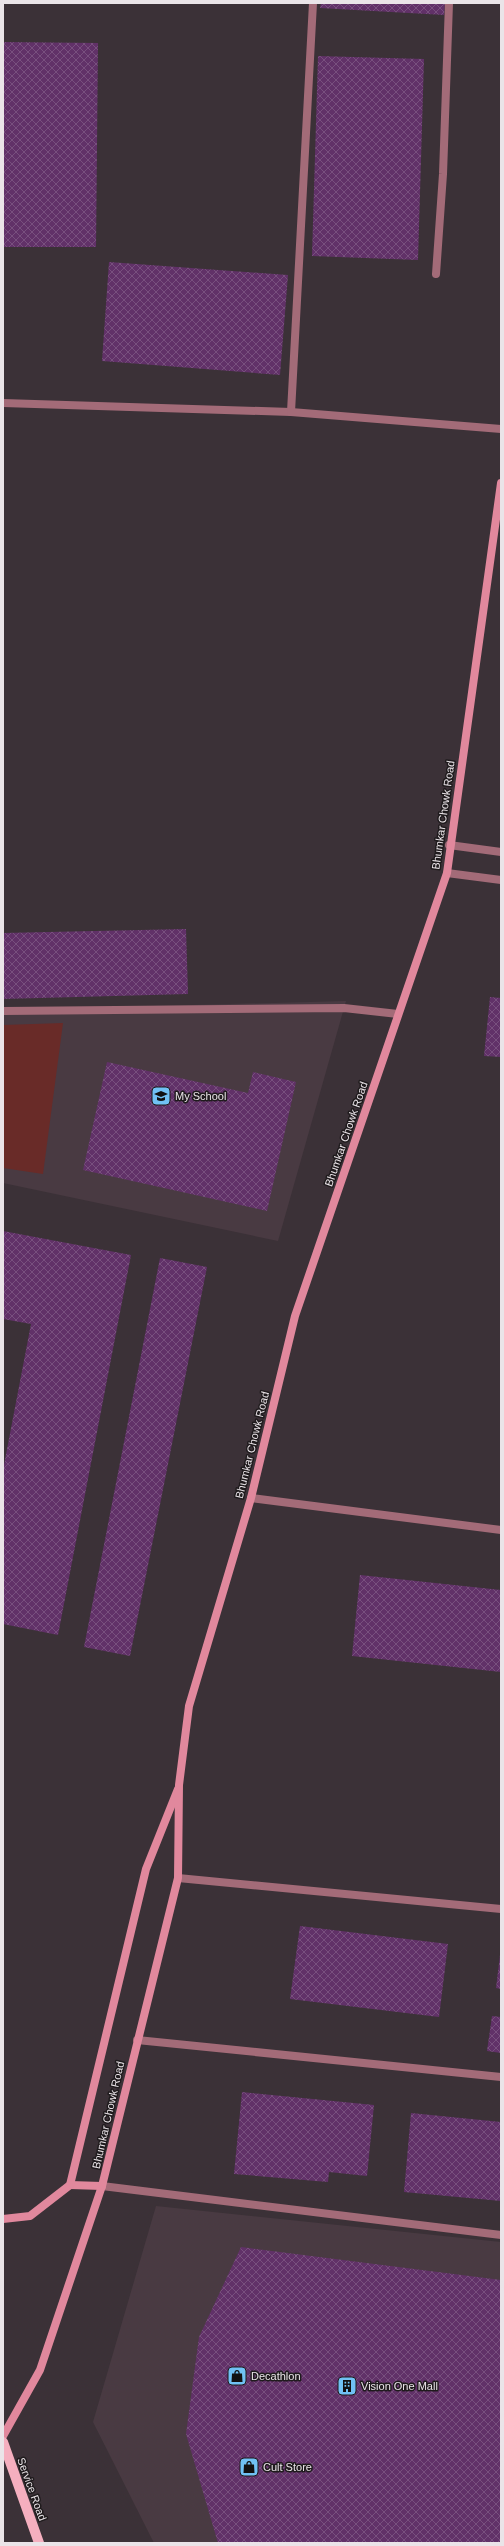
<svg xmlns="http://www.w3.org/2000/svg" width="504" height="2546" font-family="Arial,sans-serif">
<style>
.built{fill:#493a42}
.pitch{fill:#692b28}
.building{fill:url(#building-cross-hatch)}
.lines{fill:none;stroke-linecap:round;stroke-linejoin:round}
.lane{stroke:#a36b78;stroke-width:8}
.street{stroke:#a36b78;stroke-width:8}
.secondary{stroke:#e1889d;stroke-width:8}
.primary{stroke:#f5afbf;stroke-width:10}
.labels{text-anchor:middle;stroke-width:3;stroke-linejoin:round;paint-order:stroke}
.street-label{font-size:11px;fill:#eae4e8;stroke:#1f1b1d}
.poi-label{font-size:11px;fill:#eae4e8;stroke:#1f1b1d;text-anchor:start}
</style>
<defs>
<pattern id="building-cross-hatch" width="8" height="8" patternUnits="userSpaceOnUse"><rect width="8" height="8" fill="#613168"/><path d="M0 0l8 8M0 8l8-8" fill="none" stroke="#784f7e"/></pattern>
</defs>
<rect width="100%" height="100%" fill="#3b3137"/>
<g class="built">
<path d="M346 1001 278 1241 3 1183V1010Z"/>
<path d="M156 2206 501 2242V2543H154L93 2422Z"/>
</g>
<path class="pitch" d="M63 1023 43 1174 3 1168V1025Z"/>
<g class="building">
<path d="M321 3H445L444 15 320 8Z"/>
<path d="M3 42 98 43 96 247H3Z"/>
<path d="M318 56 424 59 418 260 312 256Z"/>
<path d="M109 262 288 275 280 375 102 361Z"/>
<path d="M186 929 188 994 3 999V933Z"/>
<path d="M490 997 501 998V1057L484 1056Z"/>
<path d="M107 1062 248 1093 253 1072 296 1082 267 1211 83 1170Z"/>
<path d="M3 1231 131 1255 58 1635 3 1624V1470L31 1324 3 1319Z"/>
<path d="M160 1258 207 1267 130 1656 84 1647Z"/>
<path d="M360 1575 501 1590V1672L352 1656Z"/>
<path d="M300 1926 448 1944 439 2017 290 1999Z"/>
<path d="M500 1955H501V1989L496 1988Z"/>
<path d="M492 2016 501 2017V2053L487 2051Z"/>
<path d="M242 2092 374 2105 367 2176 329 2172 328 2182 234 2174Z"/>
<path d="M411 2113 501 2122V2201L404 2192Z"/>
<path d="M241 2247 501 2280V2543H218L186 2434 199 2337Z"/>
</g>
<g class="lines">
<g class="lane">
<path d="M436 274 443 174 449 3"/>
<path d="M3 403 291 412 501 429"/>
<path d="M291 412 313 3"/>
<path d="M3 1011 344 1008 398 1014"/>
<path d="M102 2186 501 2235"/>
</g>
<g class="street">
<path d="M449 845 501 852"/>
<path d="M447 873 501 880"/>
<path d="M251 1498 501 1530"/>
<path d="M178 1878 501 1909"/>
<path d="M137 2040 501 2077"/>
</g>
<g class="secondary">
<path d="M70 2185 102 2186"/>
<path d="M3 2219 30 2216 70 2185 146 1869 178 1789"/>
<path d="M3 2436 40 2370 102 2186 178 1878 179 1785 189 1706 251 1498 295 1316 447 873 501 483"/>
</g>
<path class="primary" d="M3 2442 39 2543"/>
</g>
<defs>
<symbol id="school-square" viewBox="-11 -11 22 22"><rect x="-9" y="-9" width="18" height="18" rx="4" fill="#70c1f4" stroke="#1f1b1d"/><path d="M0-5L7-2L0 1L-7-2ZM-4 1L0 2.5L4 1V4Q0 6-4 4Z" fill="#111"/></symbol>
<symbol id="shop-square" viewBox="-11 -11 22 22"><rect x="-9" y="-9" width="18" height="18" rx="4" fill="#70c1f4" stroke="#1f1b1d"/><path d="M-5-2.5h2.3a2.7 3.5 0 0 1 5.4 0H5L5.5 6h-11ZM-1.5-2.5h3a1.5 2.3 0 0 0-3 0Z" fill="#111"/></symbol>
<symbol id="building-square" viewBox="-11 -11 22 22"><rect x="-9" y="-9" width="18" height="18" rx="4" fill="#70c1f4" stroke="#1f1b1d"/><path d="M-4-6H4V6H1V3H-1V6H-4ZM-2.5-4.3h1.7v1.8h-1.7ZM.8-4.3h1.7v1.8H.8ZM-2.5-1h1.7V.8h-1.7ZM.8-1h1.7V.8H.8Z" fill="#111"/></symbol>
</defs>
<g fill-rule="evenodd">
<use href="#school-square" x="150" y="1085" width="22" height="22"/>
<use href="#shop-square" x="226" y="2365" width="22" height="22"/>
<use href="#building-square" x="336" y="2375" width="22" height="22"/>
<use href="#shop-square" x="238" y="2456" width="22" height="22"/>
</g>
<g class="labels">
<g class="street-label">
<text transform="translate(443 815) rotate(-82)" y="4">Bhumkar Chowk Road</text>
<text transform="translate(346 1134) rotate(-71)" y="4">Bhumkar Chowk Road</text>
<text transform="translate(252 1445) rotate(-76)" y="4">Bhumkar Chowk Road</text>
<text transform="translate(108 2115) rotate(-77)" y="4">Bhumkar Chowk Road</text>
<text transform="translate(32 2489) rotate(70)" y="4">Service Road</text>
</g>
<g class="poi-label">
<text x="175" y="1100">My School</text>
<text x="251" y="2380">Decathlon</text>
<text x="361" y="2390">Vision One Mall</text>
<text x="263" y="2471">Cult Store</text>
</g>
</g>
<rect width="504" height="2546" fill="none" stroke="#eae4e8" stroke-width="8"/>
</svg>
